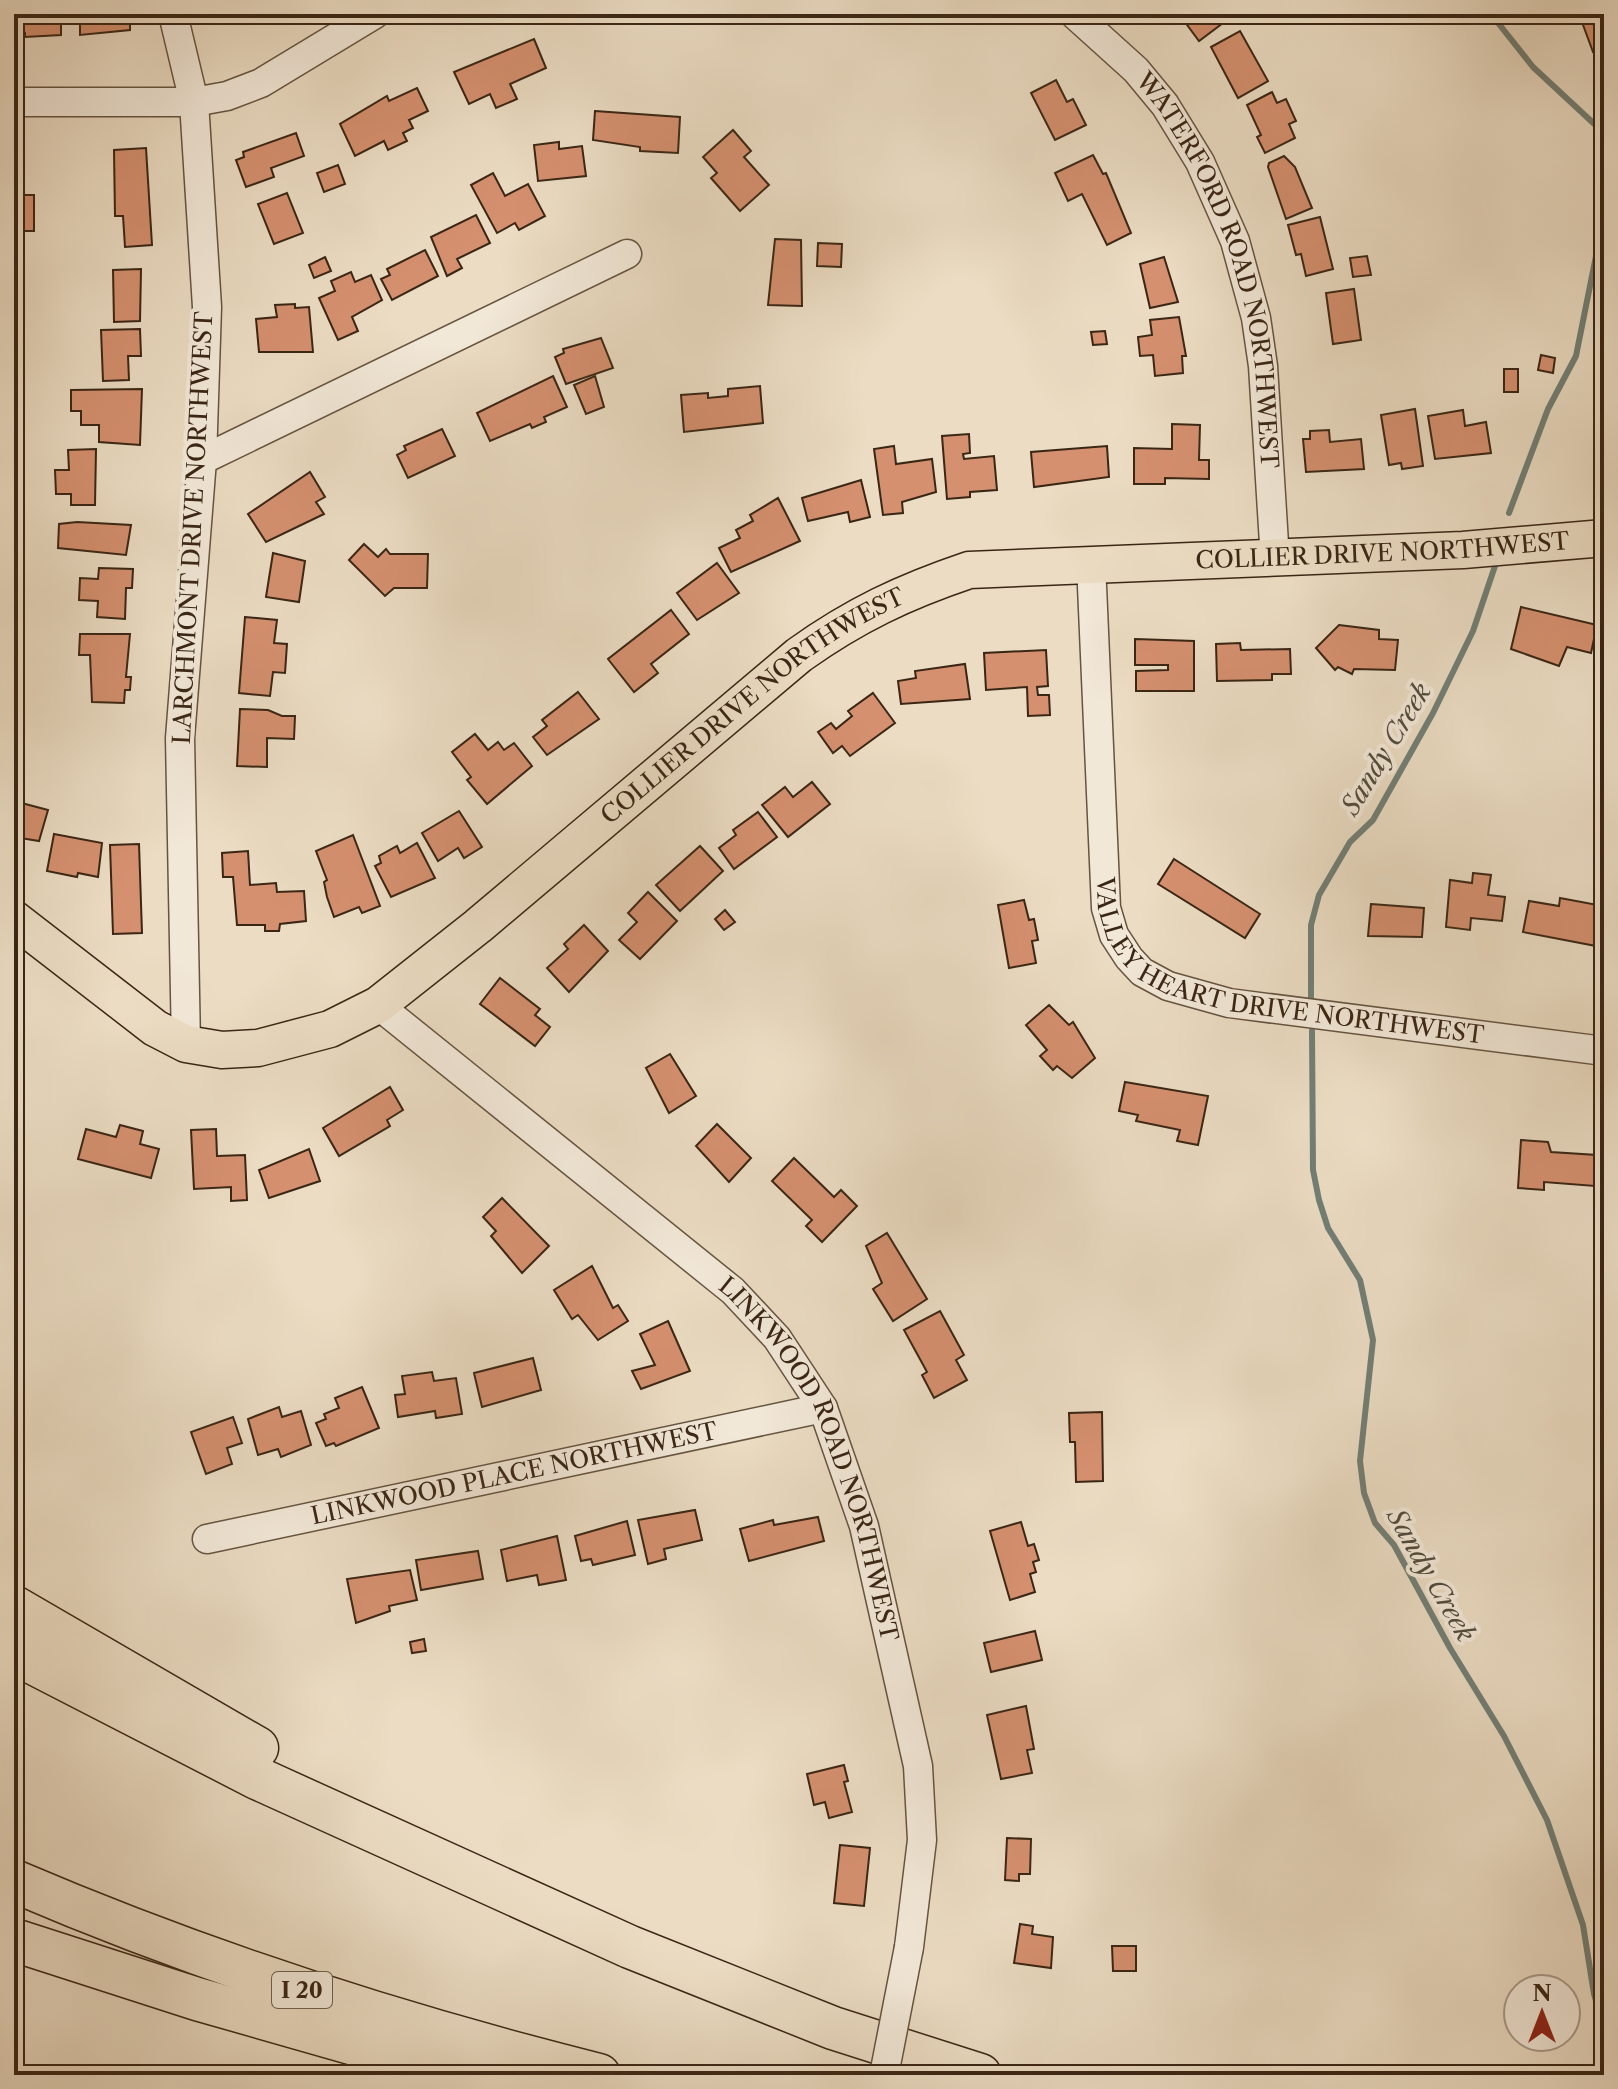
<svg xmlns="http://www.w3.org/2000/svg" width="1618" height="2089" font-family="'Libre Caslon Text',serif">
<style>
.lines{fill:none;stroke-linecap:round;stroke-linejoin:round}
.stream{stroke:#727f76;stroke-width:6}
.building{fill:#d5906f;stroke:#3a2615;stroke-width:2}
.minor-casing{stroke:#665440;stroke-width:31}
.major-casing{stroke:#3a2615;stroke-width:39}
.highway-casing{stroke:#3a2615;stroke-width:45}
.minor{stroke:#f2e8d8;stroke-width:28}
.major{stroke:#ebdcc3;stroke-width:36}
.highway{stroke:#ebdcc3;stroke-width:42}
.minor-bridge-casing{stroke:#665440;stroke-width:31;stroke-linecap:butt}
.minor-bridge{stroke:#f2e8d8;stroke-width:28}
.labels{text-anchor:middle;stroke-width:8;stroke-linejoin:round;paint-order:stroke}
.shield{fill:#f2e8d8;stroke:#716050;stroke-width:2}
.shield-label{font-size:22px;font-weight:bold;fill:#3a2615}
.street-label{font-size:24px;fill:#3a2615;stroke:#f2e8d8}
.water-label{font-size:26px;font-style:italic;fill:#524b3d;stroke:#f2e8d8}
</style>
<rect width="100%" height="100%" fill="#ebdcc3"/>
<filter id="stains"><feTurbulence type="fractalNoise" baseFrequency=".0025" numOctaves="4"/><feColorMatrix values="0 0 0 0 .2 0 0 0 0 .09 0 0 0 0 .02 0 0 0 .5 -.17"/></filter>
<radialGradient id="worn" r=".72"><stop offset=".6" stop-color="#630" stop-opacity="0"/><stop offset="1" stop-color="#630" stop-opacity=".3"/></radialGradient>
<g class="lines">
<g class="stream">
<path d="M1491 14 1533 67 1604 133"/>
<path d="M1509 513 1548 409 1576 356 1604 216"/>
<path d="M1311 997V925L1319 895 1350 842 1373 820 1433 713 1473 631 1495 566"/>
<path d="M1312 1031 1313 1170 1319 1200 1328 1228 1360 1280 1373 1340 1360 1461 1364 1493 1375 1523 1394 1545 1450 1648 1504 1736 1547 1820 1583 1925 1594 1994 1604 2028"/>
</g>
</g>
<g class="building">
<path d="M14 14H61V35L25 37V33H14Z"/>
<path d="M80 14H130V30L80 35Z"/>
<path d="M1179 14H1217L1223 23 1199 41Z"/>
<path d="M1579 14H1604V47L1593 52Z"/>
<path d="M1240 31 1268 81 1238 98 1211 47Z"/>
<path d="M534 39 546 68 510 84 517 99 496 108 490 94 469 104 454 72Z"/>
<path d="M1056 80 1067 102 1073 99 1086 125 1055 140 1031 93Z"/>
<path d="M417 88 428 111 409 120 413 128 403 133 407 141 388 150 384 141 355 156 340 124 387 96 389 101Z"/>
<path d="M1272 92 1277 103 1286 99 1296 121 1289 124 1295 138 1265 153 1257 137 1261 135 1247 105Z"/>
<path d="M595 111 680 117 678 153 640 151V147L593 140Z"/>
<path d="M733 130 751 151 744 157 769 185 740 211 711 178 717 173 703 157Z"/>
<path d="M296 133 304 156 271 168 274 177 246 187 236 160 244 157 243 152Z"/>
<path d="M559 142V149L582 146 586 176 538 181 534 145Z"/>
<path d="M146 148 152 245 125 247 123 216H115L114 150Z"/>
<path d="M1093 155 1103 174 1106 173 1131 233 1107 245 1082 194 1068 201 1055 173Z"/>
<path d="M1284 156 1295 167 1312 208 1286 219 1268 167 1269 163Z"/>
<path d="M338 165 345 184 324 192 317 173Z"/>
<path d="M493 173 505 196 528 184 545 216 519 230 515 223 497 233 471 185Z"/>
<path d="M287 193 303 233 274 244 258 204Z"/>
<rect x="14" y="195" width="20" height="36"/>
<path d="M476 215 490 243 457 259 462 268 447 276 431 237Z"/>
<path d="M1320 217 1333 269 1306 276 1301 254 1296 255 1288 225Z"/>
<path d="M775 239 801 240 802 306 768 305Z"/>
<path d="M818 243 842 244 841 267 817 266Z"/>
<path d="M425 250 438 276 392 300 381 279 390 275 387 269Z"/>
<path d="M1367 256 1371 275 1353 277 1350 258Z"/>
<path d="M325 257 331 271 314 278 309 265Z"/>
<path d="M1164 257 1178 302 1150 308 1140 264Z"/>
<path d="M141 269 140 321 114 322 113 270Z"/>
<path d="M351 272 355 282 371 275 382 300 352 317 358 331 338 340 319 298 335 291 331 281Z"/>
<path d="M1354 289 1361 340 1333 344 1326 293Z"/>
<path d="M295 304V308L309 307 313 352H259L256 319 277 317 275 305Z"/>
<path d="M1179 317 1186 356H1182L1183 373 1155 376 1153 355 1140 356 1138 337 1152 335 1150 320Z"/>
<path d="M140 329 141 356H128L129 380 103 381 101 330Z"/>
<path d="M1105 331 1107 344 1093 345 1091 332Z"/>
<path d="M601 338 613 368 566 384 555 357 564 353 563 349Z"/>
<path d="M1541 355 1555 358 1553 373 1538 370Z"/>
<rect x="1504" y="369" width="14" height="23"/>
<path d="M553 376 567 407 544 417 546 422 532 428 530 424 490 441 477 413Z"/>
<path d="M595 376 604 407 586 414 574 385Z"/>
<path d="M760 386 763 423 684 432 681 395 708 393V398L728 396V389Z"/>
<path d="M142 389 140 445 99 442V425H81V411H71V390Z"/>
<path d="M1415 409 1423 466 1402 469 1401 463 1389 465 1381 415Z"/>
<path d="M1463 410 1465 426 1486 422 1491 453 1435 459 1428 416Z"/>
<path d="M1172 424 1200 425 1199 460H1209V479L1165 478V484H1134V448L1172 449Z"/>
<path d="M442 429 455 456 408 478 397 455 406 450 404 446Z"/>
<path d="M1329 430 1330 442 1361 439 1364 469 1306 472 1303 439H1310V431Z"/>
<path d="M969 434 970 453 963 454 964 459 994 456 997 490 970 492V497L947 499 942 436Z"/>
<path d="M894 446 896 464 932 459 936 492 902 502 903 513 883 515 874 449Z"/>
<path d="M1107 446 1109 477 1034 487 1031 452Z"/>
<path d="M96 449 95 505H71V494H56L55 470H69L68 450Z"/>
<path d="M310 472 325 497 316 502 324 514 266 542 248 514Z"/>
<path d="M861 480 870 517 850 522 848 512 808 521 802 498Z"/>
<path d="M778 498 800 541 731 572 719 548 740 538 736 530 753 521 750 515Z"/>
<path d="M77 522 131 525 126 555 58 548 59 524Z"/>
<path d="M364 544 378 557 386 549 390 554H428L427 588H394L385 596 349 560Z"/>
<path d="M273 553 305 561 299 602 266 597Z"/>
<path d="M717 563 739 593 697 620 677 593Z"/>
<path d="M99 568 133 569 132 588H126L125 619 97 617 98 601 79 600 80 578 98 579Z"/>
<path d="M1521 607 1597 625 1591 653 1567 647 1559 666 1511 649Z"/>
<path d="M671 610 689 634 651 664 658 673 634 692 608 659Z"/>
<path d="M245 617 277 620 274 643 287 644 285 673 273 672 270 696 239 693Z"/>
<path d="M1339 625 1379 630V639L1398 640 1395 670 1354 669 1352 674 1338 667 1335 670 1316 648Z"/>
<path d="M80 634H130L126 677H131L130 690H125L124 703 92 702 90 655H79Z"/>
<path d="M1135 639 1194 641V691H1136V671L1168 670V665H1135Z"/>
<path d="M1240 643 1241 650 1290 649 1291 674H1272V680L1217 681 1216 644Z"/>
<path d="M1046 650 1048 686 1037 687 1038 695H1049L1050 715 1028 716 1027 687 986 690 984 653Z"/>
<path d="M965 664 970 699 901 704 898 681 916 678 915 671Z"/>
<path d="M578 692 599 719 547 755 533 737 547 726 542 720Z"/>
<path d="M873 693 895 723 850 756 842 746 833 753 818 732 831 723 836 729 852 716 848 711Z"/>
<path d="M240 709 268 710 282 716H295L294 739 267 738V767L237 766Z"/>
<path d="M475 734 488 750 498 742 504 750 514 743 532 766 487 804 467 780 471 777 452 752Z"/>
<path d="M812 782 830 804 788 837 762 805 785 787 793 797Z"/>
<path d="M14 801 48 810 39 841 14 837Z"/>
<path d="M459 811 482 847 464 858 458 848 438 861 422 833Z"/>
<path d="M758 812 777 837 734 869 719 848 736 835 733 830Z"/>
<path d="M54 834 102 843 98 877 78 873 77 877 47 871Z"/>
<path d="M353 835 380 906 362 913 359 907 334 917 327 897 324 882 327 880 316 851Z"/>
<path d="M417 843 435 878 391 897 375 866 381 863 379 856 397 846 400 853Z"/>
<path d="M139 844 142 933 113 934 110 845Z"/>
<path d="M700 846 723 871 680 911 656 885Z"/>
<path d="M248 851 250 885 276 883 277 892 304 891 306 921 280 924 279 931H265V925H237L233 877H223L222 853Z"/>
<path d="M1174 859 1260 914 1245 938 1158 884Z"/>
<path d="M1473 873 1491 875 1488 895 1505 897 1502 921 1471 918 1470 930 1446 927 1450 880 1472 883Z"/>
<path d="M648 892 677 921 640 959 619 940 637 922 628 913Z"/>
<path d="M1560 898 1603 906 1596 946 1523 932 1529 901 1559 906Z"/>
<path d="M1024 900 1029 920 1034 919 1038 940 1032 941 1036 963 1009 968 998 905Z"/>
<path d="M1371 904 1424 908 1422 937 1368 936Z"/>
<path d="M725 910 735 922 724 930 715 919Z"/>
<path d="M584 925 608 951 569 992 547 968 568 949 564 944Z"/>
<path d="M500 978 540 1009 535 1015 550 1027 535 1046 480 1004Z"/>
<path d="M1049 1005 1069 1025 1073 1022 1095 1058 1072 1078 1057 1066 1053 1070 1040 1056 1047 1050 1026 1025Z"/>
<path d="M670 1054 696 1096 669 1113 646 1068Z"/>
<path d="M1125 1082 1208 1096 1198 1145 1177 1141 1180 1130 1136 1121 1138 1115 1119 1111Z"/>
<path d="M390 1087 403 1110 387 1120 390 1126 339 1156 323 1128Z"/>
<path d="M717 1124 751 1158 729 1182 696 1146Z"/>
<path d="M120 1125 143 1131 140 1144 159 1149 151 1178 78 1159 86 1129 116 1137Z"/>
<path d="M216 1129 217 1156 245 1155 247 1200 231 1201V1187L194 1189 191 1130Z"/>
<path d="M1521 1140 1548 1142 1551 1152 1597 1155 1595 1186 1544 1182V1190L1518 1188Z"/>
<path d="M309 1149 320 1181 269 1198 259 1170Z"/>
<path d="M794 1158 834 1197 841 1190 857 1206 822 1242 806 1226 812 1220 772 1181Z"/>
<path d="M502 1198 549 1246 522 1273 491 1236 496 1231 483 1217Z"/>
<path d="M887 1233 927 1299 893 1321 873 1289 882 1283 866 1246Z"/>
<path d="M592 1266 613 1308 618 1305 628 1321 598 1340 578 1315 572 1319 554 1290Z"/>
<path d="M940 1311 964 1355 956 1360 967 1380 934 1398 922 1375 927 1372 904 1330Z"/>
<path d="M668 1321 690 1371 641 1389 632 1371 655 1365 640 1334Z"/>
<path d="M533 1358 541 1390 482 1407 474 1373Z"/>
<path d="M432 1372 434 1381 456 1378 462 1414 436 1418 435 1411 398 1417 395 1395 405 1394 402 1376Z"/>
<path d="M362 1387 379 1428 336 1446 334 1443 326 1446 316 1423 326 1419 324 1414 339 1408 335 1398Z"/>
<path d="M279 1407 282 1417 301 1411 311 1445 281 1457 278 1449 258 1455 248 1419Z"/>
<path d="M1102 1412 1103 1481 1076 1482 1075 1442H1070L1069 1413Z"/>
<path d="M233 1417 242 1443 227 1448 232 1464 206 1474 191 1432Z"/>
<path d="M695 1510 702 1540 664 1549 666 1559 648 1564 638 1520Z"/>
<path d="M818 1517 824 1541 749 1561 740 1529 773 1520 774 1525Z"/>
<path d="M627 1521 635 1555 593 1565 591 1559 581 1561 575 1536Z"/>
<path d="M1021 1522 1028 1546 1034 1544 1039 1560 1033 1562 1036 1572 1030 1574 1035 1592 1010 1600 990 1531Z"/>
<path d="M557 1536 566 1580 539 1585 537 1575 507 1581 501 1550Z"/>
<path d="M478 1551 483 1579 421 1590 416 1560Z"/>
<path d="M410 1570 417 1600 389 1606 390 1611 356 1623 347 1579Z"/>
<path d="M1035 1631 1042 1660 991 1672 984 1643Z"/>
<path d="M424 1639 426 1651 412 1653 410 1642Z"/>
<path d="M1026 1706 1034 1749 1027 1750 1032 1773 1001 1779 987 1715Z"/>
<path d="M844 1765 848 1781 844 1782 852 1812 829 1818 825 1802 814 1805 807 1774Z"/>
<path d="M1007 1838 1031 1839 1030 1874H1019V1881L1005 1880Z"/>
<path d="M840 1845 870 1848 864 1906 834 1903Z"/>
<path d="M1020 1924 1033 1926 1032 1934 1053 1937 1051 1968 1014 1963Z"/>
<path d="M1112 1946H1136V1971H1113Z"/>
</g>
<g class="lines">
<defs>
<g id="minor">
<path d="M173 14 194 102 207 307 202 460 180 738 186 1044"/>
<path id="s1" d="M1074 14 1136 70 1165 105 1200 162 1235 241 1256 318 1263 366 1275 560"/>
<path d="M14 102H194L227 96 261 83 375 14"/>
<path d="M202 460 627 254"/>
<path id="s2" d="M1091 563 1106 908 1114 935 1129 958 1142 972 1168 986 1229 1003 1604 1051"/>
<path id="s3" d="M378 1005 733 1291 777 1338 823 1408 864 1526 918 1766 922 1840 909 1947"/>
<path id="s4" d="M207 1539 823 1408"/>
</g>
<g id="major">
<path id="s5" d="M14 919 155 1028 186 1044 222 1050 258 1048 330 1029 378 1005 478 926 799 655C855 615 904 592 969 570L1463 550 1604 538"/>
</g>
<g id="highway">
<path d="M14 1607 257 1748"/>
<path d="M14 1653 257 1778 630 1947 833 2028 980 2075"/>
<path d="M14 1881C203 1962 399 2025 599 2075"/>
<path d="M14 1940 197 1999 463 2075"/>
</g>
</defs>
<use href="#minor" class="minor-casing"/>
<use href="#major" class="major-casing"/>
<use href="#highway" class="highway-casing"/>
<use href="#minor" class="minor"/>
<use href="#major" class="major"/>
<use href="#highway" class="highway"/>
<defs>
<path id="minor-bridge" d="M884 2075 909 1947"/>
</defs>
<use href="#minor-bridge" class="minor-bridge-casing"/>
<use href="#minor-bridge" class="minor-bridge"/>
</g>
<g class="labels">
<rect class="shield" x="272" y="1972" width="60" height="36" rx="6"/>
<g class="shield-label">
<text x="302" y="1998">I 20</text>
</g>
<g class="street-label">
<text dy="8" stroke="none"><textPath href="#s1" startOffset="302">WATERFORD ROAD NORTHWEST</textPath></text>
<text transform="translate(193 528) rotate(-87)" y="8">LARCHMONT DRIVE NORTHWEST</text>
<text dy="8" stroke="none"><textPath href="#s5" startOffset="1566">COLLIER DRIVE NORTHWEST</textPath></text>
<text dy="8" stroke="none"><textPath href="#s5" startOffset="894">COLLIER DRIVE NORTHWEST</textPath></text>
<text dy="8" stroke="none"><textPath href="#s2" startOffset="542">VALLEY HEART DRIVE NORTHWEST</textPath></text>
<text dy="8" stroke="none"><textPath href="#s3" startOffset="644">LINKWOOD ROAD NORTHWEST</textPath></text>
<text dy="8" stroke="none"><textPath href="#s4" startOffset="314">LINKWOOD PLACE NORTHWEST</textPath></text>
</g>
<g class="water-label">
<text transform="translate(1386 749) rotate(-59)" y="9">Sandy Creek</text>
<text transform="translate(1431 1575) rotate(60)" y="9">Sandy Creek</text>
</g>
</g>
<rect width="1618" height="2089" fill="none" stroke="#ebdcc3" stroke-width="48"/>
<rect x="16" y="16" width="1586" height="2057" fill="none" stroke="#3a2615" stroke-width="4"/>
<rect x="24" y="24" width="1570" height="2041" fill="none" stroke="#3a2615" stroke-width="2"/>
<g transform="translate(1542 2013)"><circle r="38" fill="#f2e8d8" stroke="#a89a8a" stroke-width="2"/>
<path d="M0-6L14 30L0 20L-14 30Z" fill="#8f2418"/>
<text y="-12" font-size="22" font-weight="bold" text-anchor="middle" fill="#3a2615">N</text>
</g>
<rect width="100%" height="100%" filter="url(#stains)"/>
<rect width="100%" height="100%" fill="url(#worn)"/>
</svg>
